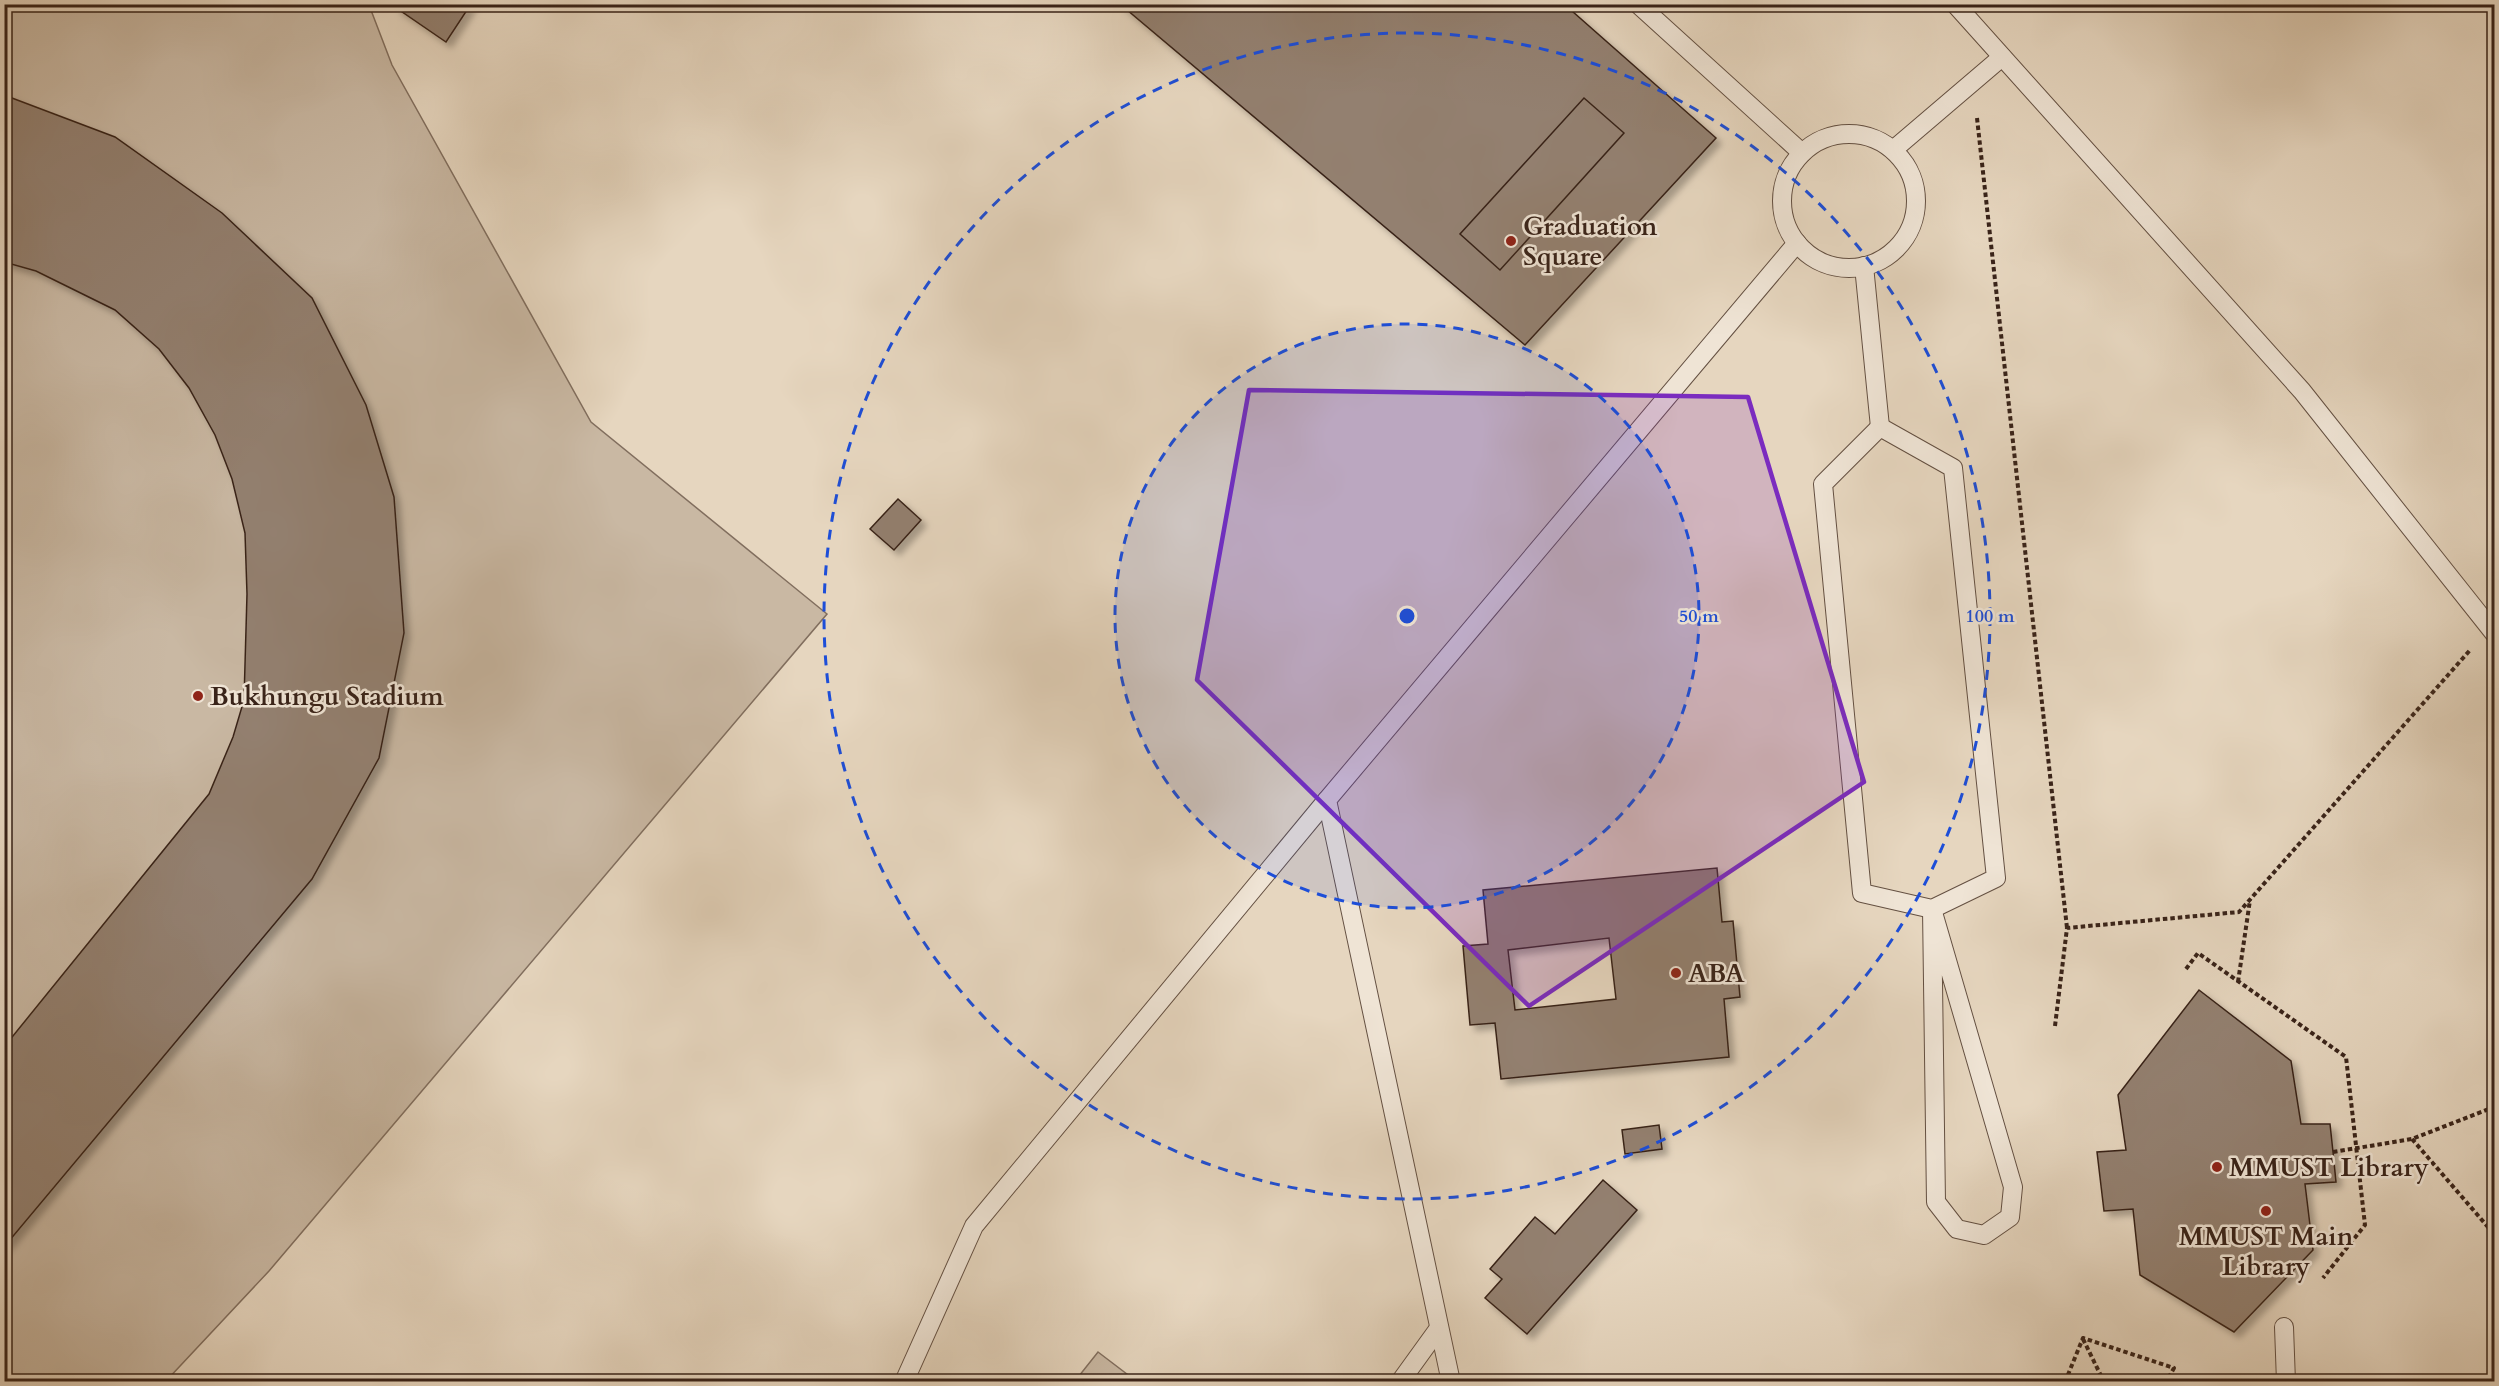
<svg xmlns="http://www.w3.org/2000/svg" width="2499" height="1386" font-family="Cardo,serif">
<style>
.green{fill:#c9b8a3;stroke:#816e5e;stroke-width:1.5}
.building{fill:#93806f;stroke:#392319;stroke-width:1.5;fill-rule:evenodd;filter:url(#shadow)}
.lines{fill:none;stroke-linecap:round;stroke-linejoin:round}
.service-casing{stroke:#645042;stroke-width:20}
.path{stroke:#392319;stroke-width:4;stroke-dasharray:4.5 3;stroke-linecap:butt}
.service{stroke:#efe4d5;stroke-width:18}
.marked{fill:#7b2cbf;fill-opacity:0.2;stroke:#7b2cbf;stroke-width:4.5;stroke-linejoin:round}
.ring{fill:none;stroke:#1d4ed8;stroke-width:3;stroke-dasharray:10 8}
.poi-dot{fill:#8f2418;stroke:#efe4d5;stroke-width:2}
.labels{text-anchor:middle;stroke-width:5;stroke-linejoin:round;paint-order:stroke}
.poi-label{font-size:26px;font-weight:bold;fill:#392319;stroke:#efe4d5;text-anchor:start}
.centre{fill:#1d4ed8;stroke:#efe4d5;stroke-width:3}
.ring-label{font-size:18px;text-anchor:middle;font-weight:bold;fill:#1d4ed8;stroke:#efe4d5;stroke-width:5;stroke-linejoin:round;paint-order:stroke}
</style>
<defs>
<filter id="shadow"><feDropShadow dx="5.5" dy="5.5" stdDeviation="3" flood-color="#0004"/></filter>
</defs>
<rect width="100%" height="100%" fill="#e6d6bf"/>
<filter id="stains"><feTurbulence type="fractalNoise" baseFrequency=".00333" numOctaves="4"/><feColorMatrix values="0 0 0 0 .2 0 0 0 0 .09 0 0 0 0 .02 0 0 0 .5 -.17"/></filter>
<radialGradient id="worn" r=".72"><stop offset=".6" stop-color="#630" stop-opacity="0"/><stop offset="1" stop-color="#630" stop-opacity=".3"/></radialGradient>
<g class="green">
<path d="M5 5H369L392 65 591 422 827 614 269 1271 166 1381H5Z"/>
<path d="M1098 1352 1136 1381H1075Z"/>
</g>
<g class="building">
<path d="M397 4H471L446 42 395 7Z"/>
<path d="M1120 4H1564L1716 138 1525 345Z"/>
<path d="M4 95 115 137 222 213 312 298 366 405 394 497 404 633 379 758 312 879 4 1247V1047L209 794 233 737 244 700 247 594 245 533 232 479 215 435 189 388 159 349 115 310 36 271 4 262Z"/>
<path d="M1584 98 1624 133 1500 270 1460 234Z"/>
<path d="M898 499 921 520 894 550 870 529Z"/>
<path d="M1717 868 1722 922 1733 921 1740 997 1724 999 1729 1057 1501 1079 1495 1023 1470 1025 1463 946 1488 944 1483 890ZM1609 938 1616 999 1515 1010 1508 950Z"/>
<path d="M2199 990 2291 1061 2301 1124H2330L2333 1152 2336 1182 2305 1184 2313 1250 2234 1332 2140 1275 2133 1209 2104 1211 2097 1152 2126 1150 2118 1095Z"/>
<path d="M1659 1125 1662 1149 1625 1154 1622 1130Z"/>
<path d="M1603 1180 1637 1210 1527 1334 1485 1298 1502 1279 1490 1269 1535 1217 1555 1234Z"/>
</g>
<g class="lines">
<defs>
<g id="service">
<path d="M1638 4 1802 153"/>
<path d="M1955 4 2302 391 2494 633"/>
<circle cx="1849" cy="201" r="67"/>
<path d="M1893 150 2002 57"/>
<path d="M1864 266 1880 427"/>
<path d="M1880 427 1953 468 1996 878 1932 909 1862 893 1823 484Z"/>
<path d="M1932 909 2013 1187 2010 1217 1984 1235 1957 1229 1936 1202Z"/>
<path d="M2284 1327 2286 1382"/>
<path d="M904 1382 974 1226 1327 800"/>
<path d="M1400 1382 1439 1328"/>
<path d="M1451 1382 1327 800 1797 243"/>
</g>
</defs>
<use href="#service" class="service-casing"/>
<g class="path">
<path d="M1977 118 2067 928"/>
<path d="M2186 969 2198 953 2346 1057 2365 1225 2323 1278"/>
<path d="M2238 982 2250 900"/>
<path d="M2055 1026 2067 928 2239 912 2471 649"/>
<path d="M2412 1139 2494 1234"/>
<path d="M2333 1152 2412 1139 2494 1107"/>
<path d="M2083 1339 2104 1382"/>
<path d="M2065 1382 2083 1338 2174 1368 2166 1382"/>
</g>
<use href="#service" class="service"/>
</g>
<path class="marked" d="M1249 390 1748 397 1864 782 1529 1006 1197 680Z"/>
<circle cx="1407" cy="616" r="292" fill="#1d4ed8" fill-opacity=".12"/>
<g class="ring">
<circle cx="1407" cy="616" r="292"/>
<circle cx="1407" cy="616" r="583"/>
</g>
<g class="poi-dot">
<circle cx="1511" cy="241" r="6"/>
<circle cx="198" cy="696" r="6"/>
<circle cx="1676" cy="973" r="6"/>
<circle cx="2217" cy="1167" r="6"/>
<circle cx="2266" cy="1211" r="6"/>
</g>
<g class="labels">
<g class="poi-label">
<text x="1523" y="235">Graduation<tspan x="1523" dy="30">Square</tspan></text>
<text x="210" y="705">Bukhungu Stadium</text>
<text x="1688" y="982">ABA</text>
<text x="2229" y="1176">MMUST Library</text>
<text x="2266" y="1245" text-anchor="middle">MMUST Main<tspan x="2266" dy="30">Library</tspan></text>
</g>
</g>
<circle cx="1407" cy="616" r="9" class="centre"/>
<g class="ring-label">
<text x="1699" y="622">50 m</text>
<text x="1990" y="622">100 m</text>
</g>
<rect width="2499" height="1386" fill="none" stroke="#e6d6bf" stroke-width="24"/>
<rect x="6" y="6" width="2487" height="1374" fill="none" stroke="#392319" stroke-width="3"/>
<rect x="12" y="12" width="2475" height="1362" fill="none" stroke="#392319" stroke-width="1.5"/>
<rect width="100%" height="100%" filter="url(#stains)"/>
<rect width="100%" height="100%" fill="url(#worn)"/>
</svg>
